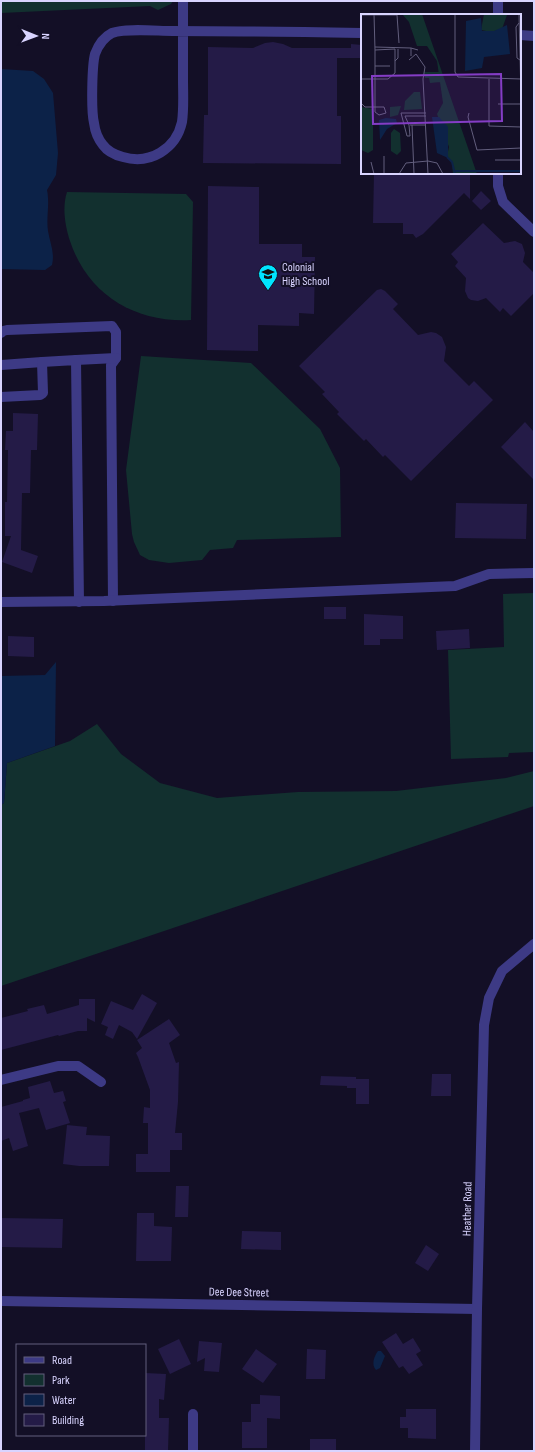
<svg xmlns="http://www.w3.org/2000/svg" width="535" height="1452" font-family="'Sofia Sans Condensed',sans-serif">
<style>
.green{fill:#12302f}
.water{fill:#0c2248}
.building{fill:#241b47}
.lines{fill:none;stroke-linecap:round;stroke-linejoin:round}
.minor{stroke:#3d3a85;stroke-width:10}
.labels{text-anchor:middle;stroke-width:4;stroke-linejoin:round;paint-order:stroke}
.poi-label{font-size:12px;fill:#d9d4ff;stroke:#130f26;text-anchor:start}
.street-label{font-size:12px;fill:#d9d4ff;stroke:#130f26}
.inset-river{fill:none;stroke:#0c2248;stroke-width:2}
.inset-road{fill:none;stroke:#625e7d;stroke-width:1}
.view{fill:#843dc5;fill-opacity:0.15;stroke:#843dc5;stroke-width:2}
.inset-edge{fill:none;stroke:#d9d4ff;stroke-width:2}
</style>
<rect width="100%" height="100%" fill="#130f26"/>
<g class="green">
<path d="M1 1H173L171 4 158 10 150 6 1 13Z"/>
<path d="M67 192 186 194 193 202 191 320C135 323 88 295 70 241 65 226 62 207 67 192Z"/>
<path d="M141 356 251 363 320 429 340 468 341 537 237 540 233 548 210 550 202 560 169 563 149 560 140 555 134 542 132 534 126 470Z"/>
<path d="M534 593V752L509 753 508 757 451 759 448 650 504 647 503 594Z"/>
<path d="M97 724 121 754 160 783 217 798 298 792 396 791 506 778 534 771V806L1 986V805L4 803 7 763 70 741Z"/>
</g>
<g class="water">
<path d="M1 69 33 71 44 79 53 93 58 153 56 175 47 190C50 204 46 217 48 231 50 243 55 253 52 265L45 270 1 269Z"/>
<path d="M56 662 55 746 7 763 4 803 1 805V676L45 675Z"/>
<path d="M378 1351H381L385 1356 380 1368 376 1370C371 1365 374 1356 378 1351Z"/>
</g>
<g class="building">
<path d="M273 42 283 44 292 48H351V44L362 45V58H337V116H341V164L203 163 204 115H208V47L253 48 265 43Z"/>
<path d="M374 173H470V199L464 193 423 234 416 238 413 234H403V223H373Z"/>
<path d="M208 186 259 187V244H302V257H315L314 314 299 313V326L258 325V351L207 350Z"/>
<path d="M481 191 491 201 481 210 472 201Z"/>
<path d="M483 223 504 243 515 241 522 244 525 253 523 262 534 273V293L511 316 503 308 500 312 486 298 478 301 471 300 468 298 465 291 466 278 455 266 458 262 451 254Z"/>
<path d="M381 289 385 291 398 304 393 309 418 335 431 332 436 333 442 337 446 347 444 361 469 386 474 381 493 400 411 481 385 455 383 457 366 439 364 441 337 414 339 412 322 394 325 392 299 366 377 290Z"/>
<path d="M13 413 38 414 37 450H31L30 493H22L21 550 38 556 32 573 2 562 11 536H5V502H7L8 450H5L6 431H13Z"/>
<path d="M525 422 534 432V480L501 447Z"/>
<path d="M456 503 527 504 526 539 455 538Z"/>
<rect x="324" y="607" width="22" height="12"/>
<path d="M364 614 403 616V639H380V645H364Z"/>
<path d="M469 629 470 648 437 650 436 631Z"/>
<path d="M8 636 34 637V657L8 656Z"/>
<path d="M142 994 157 1003 137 1039 132 1032 119 1025 113 1039 105 1035 108 1027 101 1024 111 1001 133 1010Z"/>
<path d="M79 999H95V1022L87 1018V1031H78L59 1036 58 1035 1 1050V1018L28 1011 27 1009 44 1005 47 1014 79 1005Z"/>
<path d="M169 1019 180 1035 169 1043 176 1063 179 1062 178 1102 175 1133H182V1150H170V1172H136V1154H148V1123H143L144 1107 150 1108V1090L138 1057 136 1053 142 1048 137 1040Z"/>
<path d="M432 1074H451V1096H431Z"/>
<path d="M321 1076 356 1077V1079H369V1104H356V1088H347V1086L320 1085Z"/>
<path d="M50 1081 54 1093 63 1091 66 1101 63 1102 70 1123 46 1130 39 1108 19 1113 28 1146 13 1151 9 1138 1 1141V1107L23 1101V1100L30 1098 28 1087Z"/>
<path d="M67 1125 87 1127 86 1135 110 1136 109 1166H79L63 1164Z"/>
<path d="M176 1186H189L188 1217H175Z"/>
<path d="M137 1213H154V1226L172 1227 171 1261H136Z"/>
<path d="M1 1218 63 1219 62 1248 1 1247Z"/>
<path d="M242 1231 281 1232V1250L241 1249Z"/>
<path d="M426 1245 439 1254 428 1271 415 1263Z"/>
<path d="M396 1333 403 1344 413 1338 421 1351 416 1354 423 1365 409 1374 403 1366 399 1368 382 1342Z"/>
<path d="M179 1339 191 1364 170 1374 158 1349Z"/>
<path d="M199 1341 222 1343 219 1372 204 1371 205 1358 197 1362Z"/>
<path d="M256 1349 277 1364 263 1383 242 1369Z"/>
<path d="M307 1349 326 1350 325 1379H306Z"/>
<path d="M145 1373 166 1374 164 1400 159 1399V1418H169L168 1451H145Z"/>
<path d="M260 1395 280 1396V1419L267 1418V1448H242V1422H251V1404H260Z"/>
<path d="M406 1409H436V1439L408 1438V1428H400V1417H406Z"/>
<rect x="310" y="1439" width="26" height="12"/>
</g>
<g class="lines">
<g class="minor">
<path d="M183 1C183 27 183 53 183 79 183 93 184 108 182 122 176 149 150 165 123 157 115 155 108 152 103 145 98 139 95 131 94 123 91 111 92 65 95 54 98 46 104 37 112 33 125 28 157 31 172 31 235 31 299 32 362 33"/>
<path d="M498 15V1"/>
<path d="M520 35 534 36"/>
<path d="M498 173V186L503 202 534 232"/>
<path d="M1 333 3 331 7 330 112 326 116 332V358L111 365 113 601"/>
<path d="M76 360 116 358"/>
<path d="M1 365 42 362"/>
<path d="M1 397 40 395 43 393 42 362 76 360 79 602"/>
<path d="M1 602 104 601 455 586 489 574 534 573"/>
<path d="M1 1080 58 1066H78L101 1082"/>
<path d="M1 1301 477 1309"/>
<path d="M193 1451V1414"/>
<path d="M475 1451 477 1309 484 1025 489 998 502 971 534 944"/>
</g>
</g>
<defs>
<symbol id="school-pin" viewBox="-11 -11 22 30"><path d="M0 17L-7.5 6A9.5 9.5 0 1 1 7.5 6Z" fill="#00e5ff" stroke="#130f26"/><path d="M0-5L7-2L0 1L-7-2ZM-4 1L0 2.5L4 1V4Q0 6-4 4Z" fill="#111"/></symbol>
</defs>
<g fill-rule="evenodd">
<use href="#school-pin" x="257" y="263" width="22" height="30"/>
</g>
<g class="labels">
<g class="poi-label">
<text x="282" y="271">Colonial<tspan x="282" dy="14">High School</tspan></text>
</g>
<g class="street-label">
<text transform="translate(467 1209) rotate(-89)" y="4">Heather Road</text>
<text transform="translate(239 1292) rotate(1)" y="4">Dee Dee Street</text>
</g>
</g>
<g transform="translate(361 14)">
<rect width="160" height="160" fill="#130f26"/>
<path d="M41 0H61L62 3 116 160H92L91 149 86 142 88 133 76 100 82 89 76 47 66 32H56L48 8ZM123 0H153L146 1 141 15 130 18 120 16ZM63 58H78L79 68 69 69 68 64H64ZM53 78H59L61 95 43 96 44 87ZM40 92 37 101 29 103V93ZM0 93 12 95V136L7 139 0 136ZM33 115 39 119 40 137 36 141 30 137V119Z" fill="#12302f"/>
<path d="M120 4 121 17H133L146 11 149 40 123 43 121 54 104 57 105 7ZM71 103H78L87 113V144L76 139ZM25 104 35 105 36 109 26 115 19 126 18 106Z" fill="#0c2248"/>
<path class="inset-river" d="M86 143 91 148 94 160M94 157H160"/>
<path class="inset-road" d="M94 0V58L97 63 160 65M158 0 160 84M0 1H36L38 29M158 9 155 13 156 44 159 46M14 33 50 34M50 42V34L57 36M48 46 55 40 64 53 62 65 67 160M34 47 37 44V35M14 52H29M0 65H27L34 59V35L14 36M128 65V112L160 113M0 89 4 93H23L25 99 18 101 14 98V36L13 0M137 90H160M65 99H40L46 122H49L48 111 44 102H65M108 99 107 103 116 136 160 134M49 111H65M51 111 53 160M23 142V160M134 146H160M10 148 13 160M38 160 45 149 67 147 76 149 82 160"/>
<path class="view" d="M140 60 141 107 12 110 11 62Z"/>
<rect width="160" height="160" class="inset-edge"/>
</g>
<rect width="535" height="1452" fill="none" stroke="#d9d4ff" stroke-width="4"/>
<rect x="16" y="1344" width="130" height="92" fill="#130f26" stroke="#625e7d"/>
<rect x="24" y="1357" width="20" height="6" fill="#3d3a85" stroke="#625e7d"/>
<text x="52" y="1364" font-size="12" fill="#d9d4ff">Road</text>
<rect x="24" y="1374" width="20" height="12" fill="#12302f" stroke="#625e7d"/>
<text x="52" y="1384" font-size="12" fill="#d9d4ff">Park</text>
<rect x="24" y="1394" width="20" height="12" fill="#0c2248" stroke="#625e7d"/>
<text x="52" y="1404" font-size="12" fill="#d9d4ff">Water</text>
<rect x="24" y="1414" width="20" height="12" fill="#241b47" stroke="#625e7d"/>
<text x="52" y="1424" font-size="12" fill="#d9d4ff">Building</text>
<g transform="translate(36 36) rotate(91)" stroke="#130f26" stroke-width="3" paint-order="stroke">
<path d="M0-3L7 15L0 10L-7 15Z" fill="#d9d4ff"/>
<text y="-6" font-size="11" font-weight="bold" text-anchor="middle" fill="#d9d4ff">N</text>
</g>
</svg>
